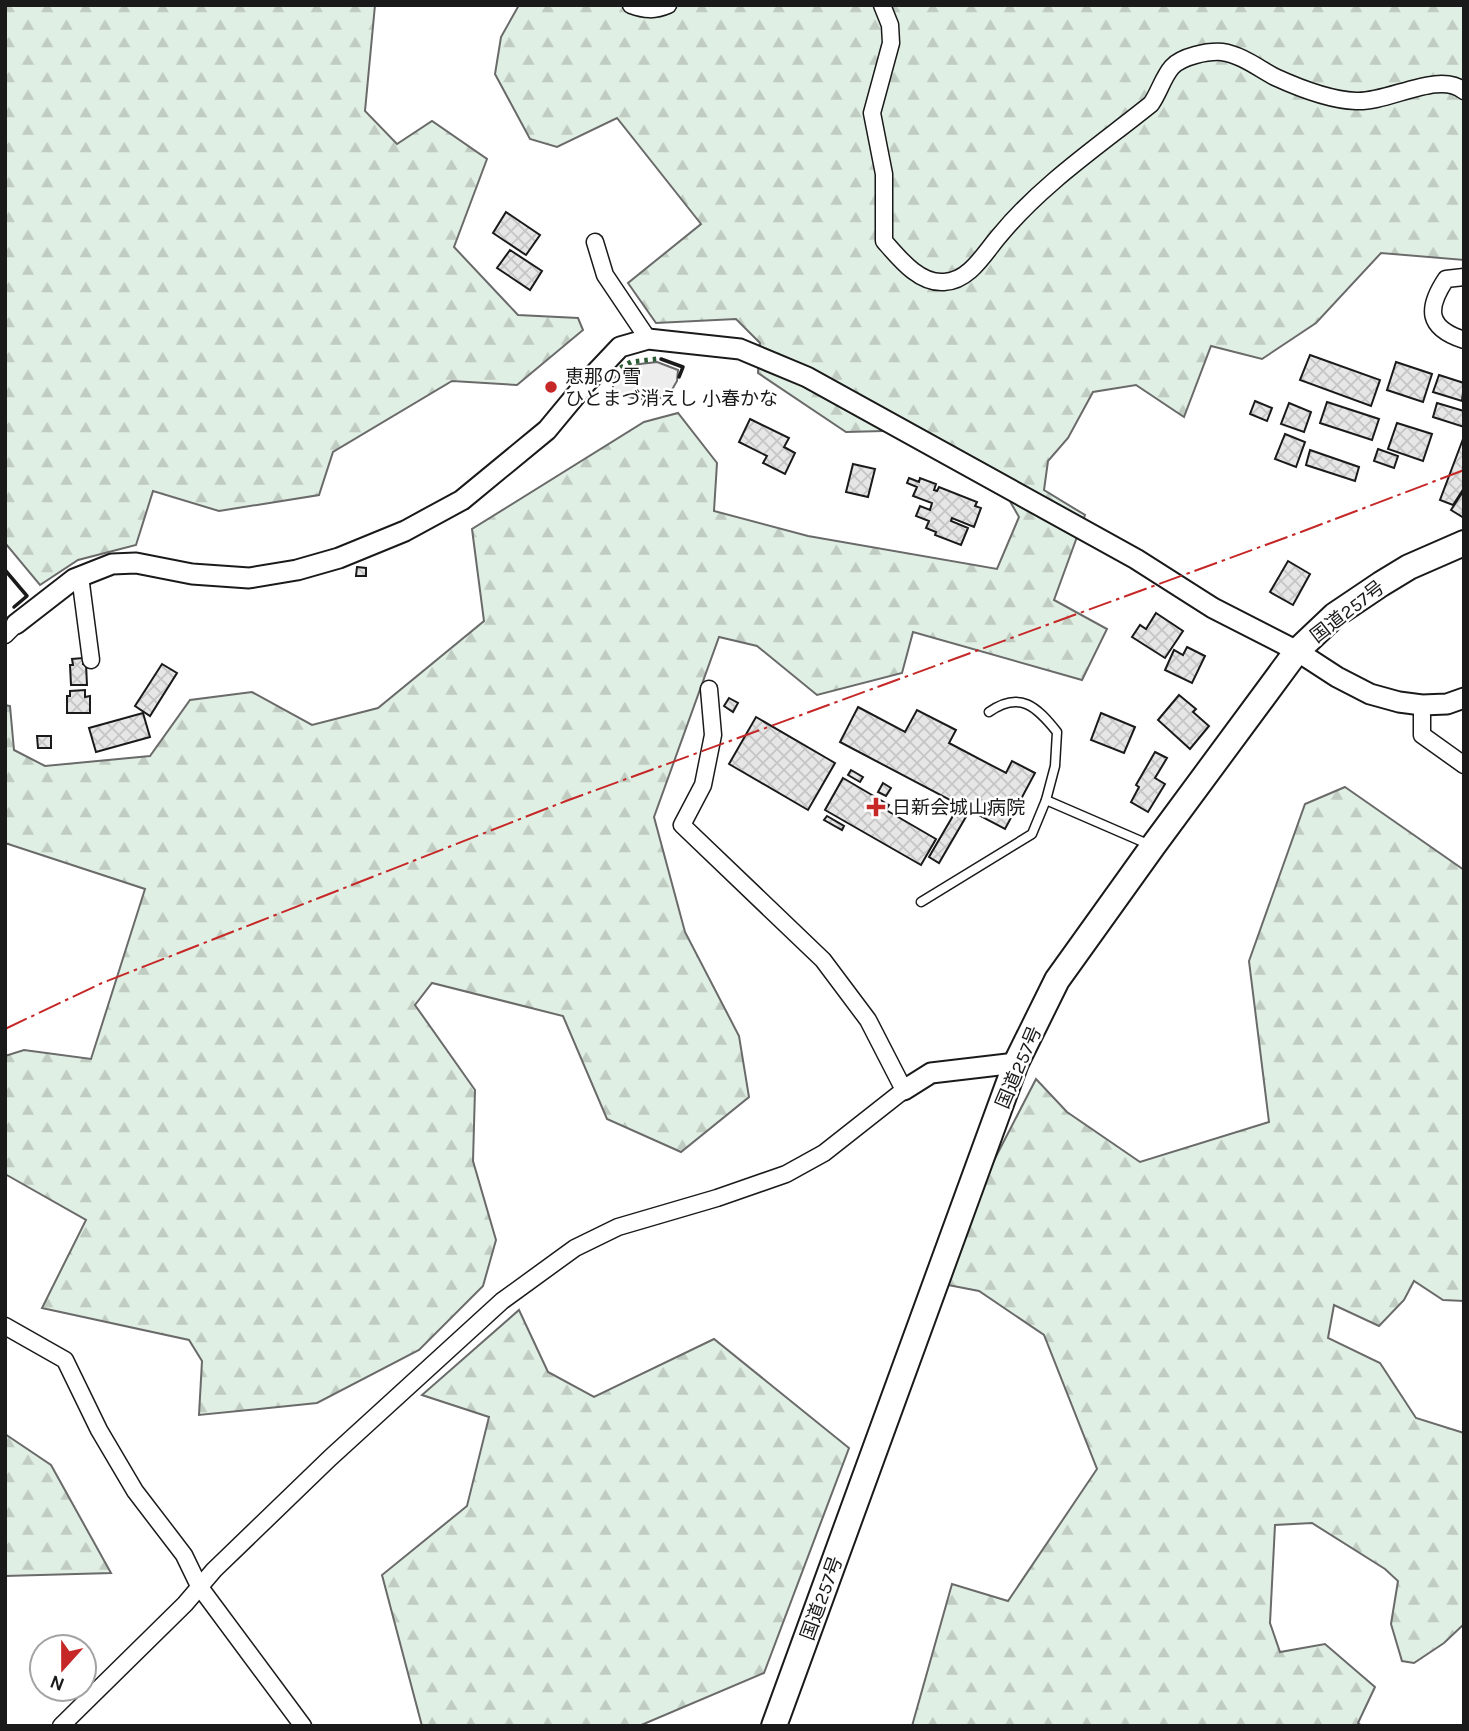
<svg xmlns="http://www.w3.org/2000/svg" width="1469" height="1731" font-family="Karla,'Noto Sans JP',sans-serif">
<style>
.forest{fill:url(#forest-firs);stroke:#6a6a6a;stroke-width:2}
.parking{fill:#ededed;stroke:#6a6a6a;stroke-width:2}
.building{fill:url(#building-cross-hatch);stroke:#1a1a1a;stroke-width:2}
.lines{fill:none;stroke-linecap:round;stroke-linejoin:round}
.service-casing{stroke:#1a1a1a;stroke-width:11}
.minor-casing{stroke:#1a1a1a;stroke-width:19}
.tertiary-casing{stroke:#1a1a1a;stroke-width:23}
.trunk-casing{stroke:#1a1a1a;stroke-width:28}
.service{stroke:#fff;stroke-width:8}
.minor{stroke:#fff;stroke-width:16}
.tertiary{stroke:#fff;stroke-width:19}
.trunk{stroke:#fff;stroke-width:24}
.hedge{stroke:#2b5a34;stroke-width:5;stroke-dasharray:3.5 5;stroke-linecap:butt}
.wall{stroke:#1a1a1a;stroke-width:3.5}
.power{stroke:#c62828;stroke-width:2;stroke-dasharray:24 5 3.5 5;stroke-linecap:butt}
.poi-dot{fill:#c62828;stroke:#fff;stroke-width:2.5}
.labels{text-anchor:middle;stroke-width:5;stroke-linejoin:round;paint-order:stroke}
.poi-label{font-size:19px;fill:#1a1a1a;stroke:#fff;text-anchor:start}
.street-label{font-size:19px;fill:#1a1a1a;stroke:#fff}
</style>
<defs>
<pattern id="forest-firs" width="22" height="20" patternUnits="userSpaceOnUse" patternTransform="scale(1.75)"><rect width="22" height="20" fill="#e0efe3"/><path d="M5 1l3.5 6h-7zM16 11l3.5 6h-7z" fill="#c0ccc2"/></pattern>
<pattern id="building-cross-hatch" width="8" height="8" patternUnits="userSpaceOnUse" patternTransform="scale(1.75)"><rect width="8" height="8" fill="#e6e6e6"/><path d="M0 0l8 8M0 8l8-8" fill="none" stroke="#c5c5c5"/></pattern>
</defs>
<rect width="100%" height="100%" fill="#fff"/>
<g class="forest">
<path d="M5 5H375L365 111 397 144 432 121 487 159 454 247 518 315 578 318 583 330 517 385 452 381 333 452 319 495 219 511 153 491 136 545 78 560 40 585 5 543Z"/>
<path d="M519 5H1464V260L1381 253 1316 323 1262 359 1211 346 1184 417 1136 385 1093 392 1068 438 1048 461 1044 490 1085 515 1054 600 1107 629 1082 680 913 632 902 673 817 695 757 646 719 637 654 817 685 932 739 1036 749 1097 681 1152 607 1119 563 1016 432 983 415 1005 475 1090 473 1161 496 1240 483 1286 419 1350 317 1403 199 1415 202 1361 189 1340 42 1308 86 1220 5 1174V1056L24 1050 91 1059 145 889 5 843V705L10 706 14 750 45 766 150 756 190 700 252 692 312 725 378 708 484 621 472 529 644 422 678 413 717 463 714 511 808 536 997 569 1019 517 992 470 922 430 846 432 758 373 760 343 736 319 656 323 628 283 701 224 617 118 557 147 530 139 495 74 501 37Z"/>
<path d="M1345 787 1464 870V1301L1443 1300 1414 1281 1404 1300 1379 1326 1334 1305 1328 1338 1380 1363 1416 1418 1464 1433V1624L1444 1643 1414 1663 1402 1661 1391 1624 1398 1581 1385 1569 1312 1523 1275 1525 1270 1623 1280 1652 1325 1644 1375 1687 1358 1723 1362 1726H912L952 1584 1008 1601 1097 1469 1044 1335 979 1291 948 1285 988 1172 1036 1079 1067 1112 1140 1162 1269 1122 1249 961 1305 804Z"/>
<path d="M519 1310 548 1372 594 1397 714 1339 849 1448 764 1673 639 1726H422L382 1575 467 1506 489 1417 422 1395Z"/>
<path d="M5 1434 51 1465 111 1573 5 1576Z"/>
</g>
<path class="parking" d="M657 362 678 370 677 381 669 395 654 400 633 398 618 394 613 389V379L624 370 640 364Z"/>
<g class="building">
<path d="M506 212 540 235 526 255 493 233Z"/>
<path d="M510 250 542 271 530 290 497 268Z"/>
<path d="M1310 355 1380 380 1371 406 1300 380Z"/>
<path d="M1396 362 1432 374 1423 402 1387 390Z"/>
<path d="M1439 375 1464 383 1462 401 1433 392Z"/>
<path d="M1255 401 1272 408 1267 421 1250 414Z"/>
<path d="M1327 402 1379 419 1372 440 1320 423Z"/>
<path d="M1289 403 1311 412 1304 432 1281 424Z"/>
<path d="M1437 403 1464 411V427L1433 417Z"/>
<path d="M750 419 789 438 784 447 795 453 785 474 763 463 767 456 739 442Z"/>
<path d="M1397 423 1432 434 1423 461 1388 449Z"/>
<path d="M1285 434 1305 442 1296 467 1275 459Z"/>
<path d="M1463 439 1464 488 1453 505 1440 500Z"/>
<path d="M1378 449 1398 456 1394 468 1374 461Z"/>
<path d="M1310 450 1359 467 1355 481 1306 465Z"/>
<path d="M853 464 875 469 868 497 846 492Z"/>
<path d="M909 478 919 482 920 478 936 484 934 490 937 491 939 487 977 502 975 506 981 508 974 527 952 518 951 521 968 528 961 545 935 535 936 532 926 528 929 521 916 516 920 506 930 510 932 503 913 496 917 487 907 483Z"/>
<path d="M1464 490V518L1451 510Z"/>
<path d="M1288 561 1310 574 1293 605 1270 592Z"/>
<path d="M357 567 366 568V576H356Z"/>
<path d="M1156 613 1183 631 1165 658 1132 637 1140 625 1146 629Z"/>
<path d="M1187 647 1205 656 1192 683 1165 670 1174 650 1183 655Z"/>
<path d="M83 658V664H86L87 685H71L70 665H73L72 659Z"/>
<path d="M162 664 177 673 150 716 135 706Z"/>
<path d="M85 690V697L90 696V713H67V696H70V691Z"/>
<path d="M1179 695 1196 709 1193 712 1209 726 1190 749 1158 720Z"/>
<path d="M729 698 738 703 733 712 724 706Z"/>
<path d="M858 707 905 732 917 710 956 730 949 743 1006 773 1012 761 1035 773 1005 829 840 742Z"/>
<path d="M143 713 150 737 96 752 89 728Z"/>
<path d="M1101 713 1135 727 1124 753 1091 740Z"/>
<path d="M756 717 835 763 808 810 729 764Z"/>
<path d="M37 736H51V748H38Z"/>
<path d="M1155 752 1167 758 1155 778 1165 784 1148 812 1131 802 1139 787 1136 785Z"/>
<path d="M851 770 863 777 860 782 848 775Z"/>
<path d="M843 778 889 805 886 810 936 839 921 865 825 810Z"/>
<path d="M883 783 891 788 886 796 878 792Z"/>
<path d="M957 809 967 815 939 863 929 857Z"/>
<path d="M827 816 844 826 842 830 824 820Z"/>
</g>
<g class="lines">
<defs>
<g id="service">
<path d="M989 712C1020 690 1037 707 1057 732L1055 766 1046 800"/>
<path d="M921 902 1032 834 1046 800 1150 845"/>
</g>
<g id="minor">
<path d="M631 5C645 10 654 11 668 5"/>
<path d="M882 5 890 25 891 43 872 113 884 174V241C899 258 919 284 944 282 970 281 985 252 1000 235 1042 184 1100 145 1151 104 1159 93 1163 77 1172 67 1182 56 1208 51 1222 52 1242 55 1258 68 1275 77 1299 88 1330 100 1356 101 1388 103 1439 70 1464 91"/>
<path d="M595 242 605 275 648 339"/>
<path d="M1464 277 1446 279C1426 309 1427 328 1464 340"/>
<path d="M80 576 91 660"/>
<path d="M5 635 16 624"/>
<path d="M1422 705V735L1464 765"/>
<path d="M5 1326 65 1360 99 1430 135 1491 184 1555 199 1586 303 1726"/>
<path d="M61 1726 185 1604 214 1570 330 1458 502 1301 575 1248 618 1227 717 1198 786 1174 824 1153 904 1090 868 1020 823 960 682 825 703 785 713 735 709 689"/>
</g>
<g id="tertiary">
<path d="M16 624 74 579 112 564 136 563 192 574 249 578 297 570 339 558 405 531 462 500 547 430 586 383 620 347 648 339 740 349 807 377 1136 559 1213 608 1297 651 1337 677 1370 694 1399 702 1422 705 1447 704 1464 698"/>
<path d="M904 1090 931 1073 1016 1063"/>
</g>
<path id="trunk" d="M774 1726 1016 1063 1057 980 1153 846 1297 651 1335 615 1381 584 1409 567 1464 543"/>
</defs>
<use href="#service" class="service-casing"/>
<use href="#minor" class="minor-casing"/>
<use href="#tertiary" class="tertiary-casing"/>
<use href="#trunk" class="trunk-casing"/>
<use href="#service" class="service"/>
<use href="#minor" class="minor"/>
<use href="#tertiary" class="tertiary"/>
<use href="#trunk" class="trunk"/>
<path class="hedge" d="M613 372 631 362 657 359"/>
<g class="wall">
<path d="M661 359 683 367 679 377"/>
<path d="M5 570 27 596 14 607"/>
</g>
<path class="power" d="M5 1029 102 983 566 801 1301 532 1464 470"/>
</g>
<g class="poi-dot">
<circle cx="551" cy="387" r="7"/>
<path d="M872.5 796.5h7v7h7v7h-7v7h-7v-7h-7v-7h7z"/>
</g>
<g class="labels">
<g class="poi-label">
<text x="565" y="383">恵那の雪<tspan x="565" dy="22">ひとまづ消えし 小春かな</tspan></text>
<text x="892" y="814">日新会城山病院</text>
</g>
<g class="street-label">
<text transform="translate(1347 611) rotate(-38)" y="7">国道257号</text>
<text transform="translate(1018 1067) rotate(-67)" y="7">国道257号</text>
<text transform="translate(821 1598) rotate(-70)" y="7">国道257号</text>
</g>
</g>
<rect width="1469" height="1731" fill="none" stroke="#1a1a1a" stroke-width="14"/>
<g transform="translate(63 1668) rotate(201)"><circle r="33" fill="#ffffff" stroke="#a3a3a3" stroke-width="2"/>
<path d="M0-5L12 26L0 18L-12 26Z" fill="#c62828"/>
<text y="-10" font-size="19" font-weight="bold" text-anchor="middle" fill="#1a1a1a">N</text>
</g>
</svg>
